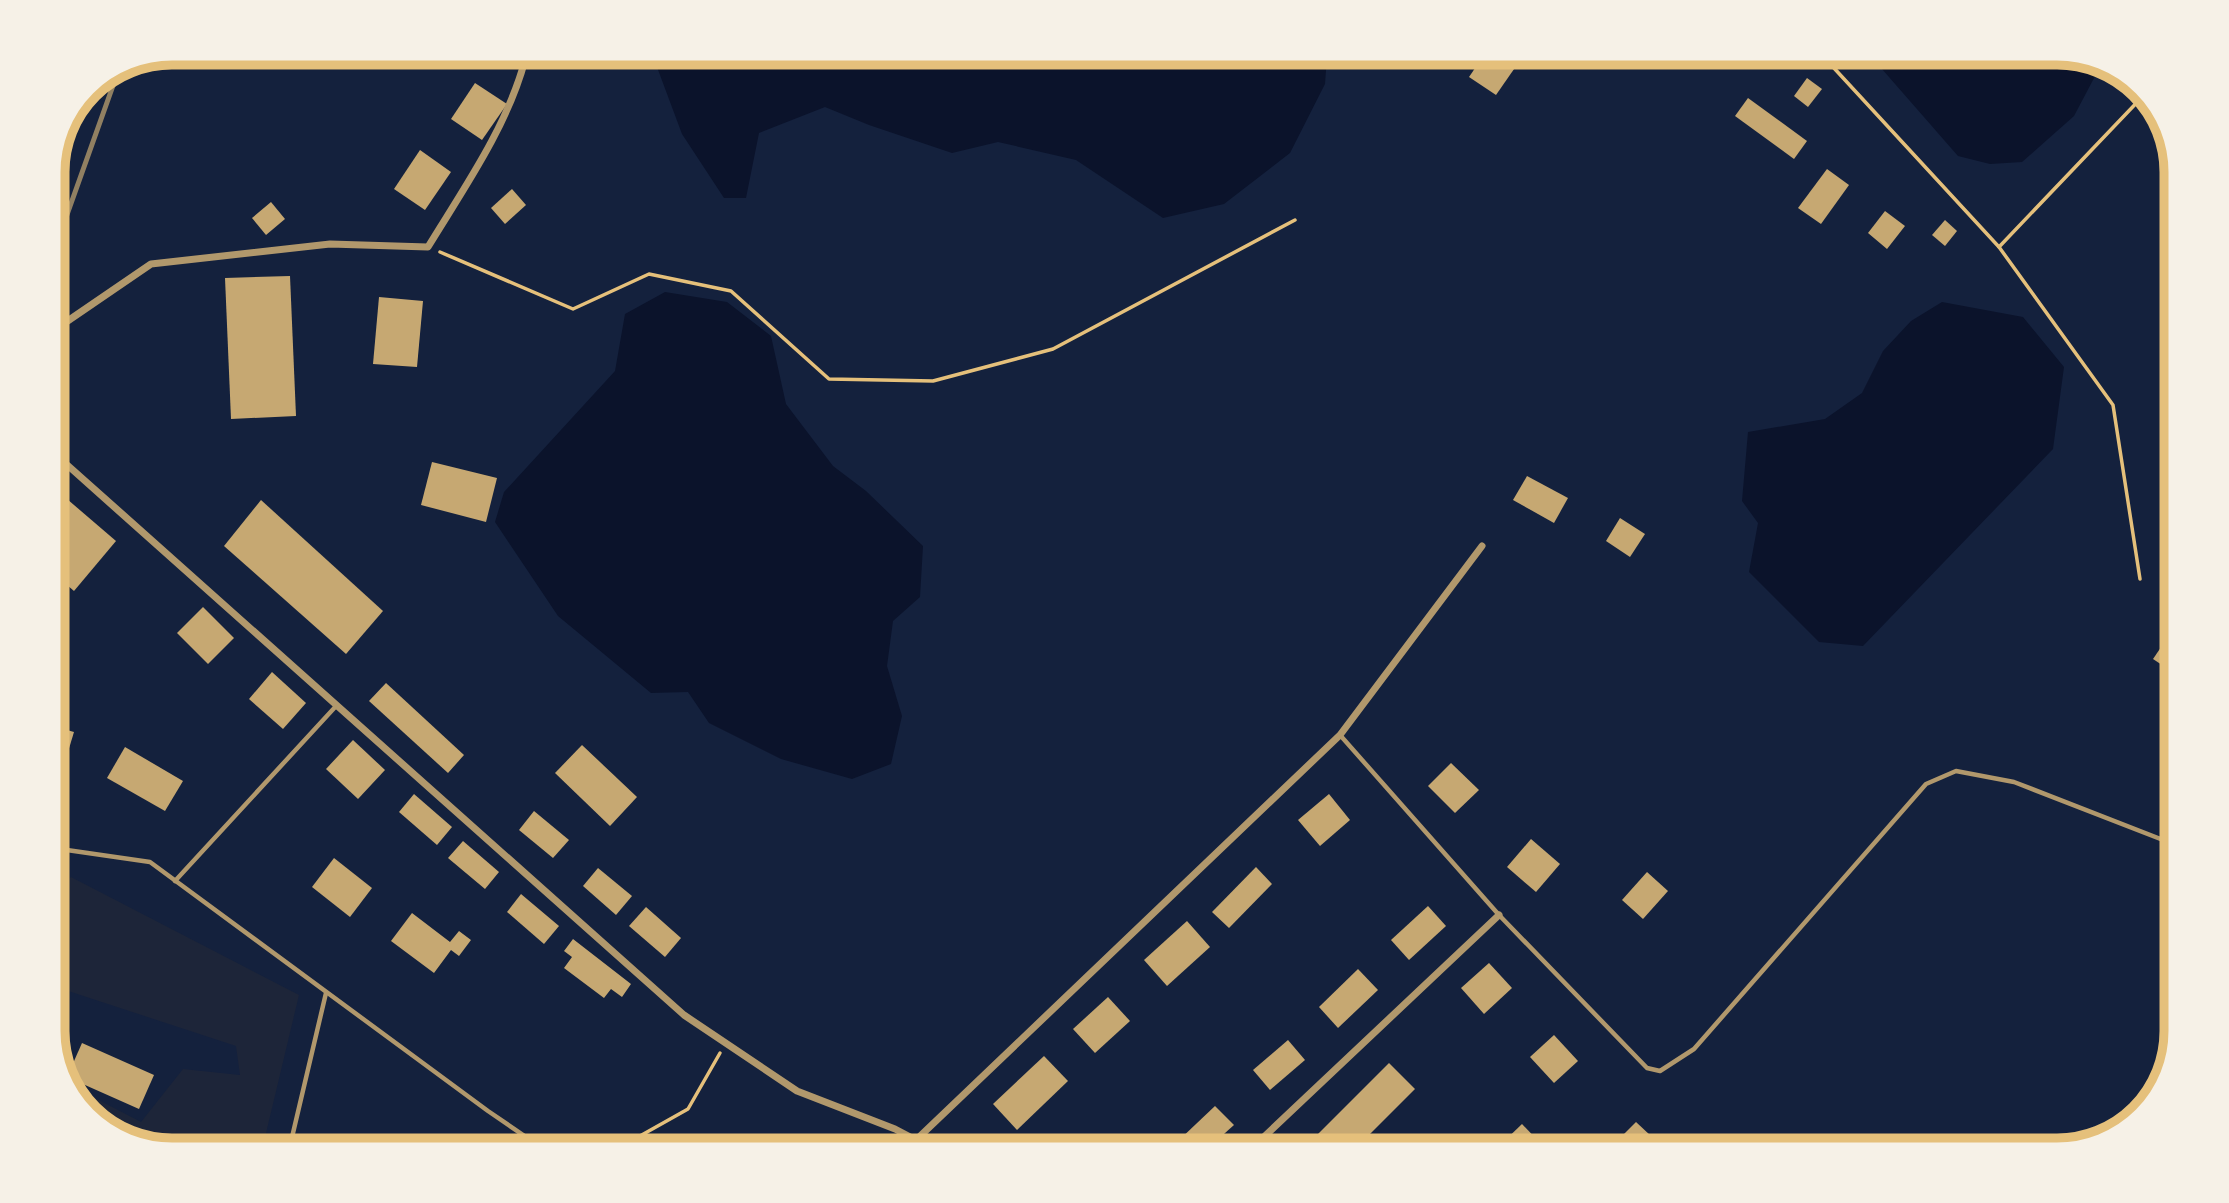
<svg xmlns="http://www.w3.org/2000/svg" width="2229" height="1203" font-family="'Roboto Condensed',sans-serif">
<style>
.green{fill:#1d2539}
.water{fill:#0b132b}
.building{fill:#c6a872}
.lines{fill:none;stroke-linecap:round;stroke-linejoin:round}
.path{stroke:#e5c07b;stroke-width:3.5}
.service{stroke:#b1986c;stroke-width:4.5}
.minor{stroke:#b1986c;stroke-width:7}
.rail{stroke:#918062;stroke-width:5}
.rim{fill:none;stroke:#e5c07b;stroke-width:9}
</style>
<rect width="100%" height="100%" fill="#14213d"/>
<path class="green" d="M71 877 299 995 262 1150H172L119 1138 72 1097 68 1084 141 1122 183 1069 240 1075 236 1046 53 986V894Z"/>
<g class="water">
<path d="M1868 53H2057L2102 63 2074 116 2022 162 1990 164 1958 156Z"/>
<path d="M1327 56 1325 84 1290 153 1224 204 1163 218 1076 160 998 142 952 153 869 125 825 107 759 133 746 198H724L682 134 654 59Z"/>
<path d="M665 292 727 302 771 336 786 404 833 466 866 491 923 546 920 597 893 621 887 666 902 716 891 764 852 779 781 759 709 723 688 692 651 693 558 616 495 522 504 492 615 371 625 314Z"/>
<path d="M1942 302 2023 317 2064 367 2053 449 1863 646 1819 642 1749 572 1758 523 1742 501 1748 432 1825 419 1862 393 1883 351 1911 321Z"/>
</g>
<g class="building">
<path d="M1484 55H1515L1521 59 1496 95 1469 77Z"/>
<path d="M1807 78 1822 89 1808 107 1794 96Z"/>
<path d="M475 83 507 104 482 140 451 119Z"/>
<path d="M1748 98 1807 141 1794 159 1735 116Z"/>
<path d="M420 150 451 172 425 210 394 189Z"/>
<path d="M1827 169 1849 185 1821 224 1798 208Z"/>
<path d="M512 189 526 205 505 224 491 208Z"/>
<path d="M271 202 285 219 266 235 252 218Z"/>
<path d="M1885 211 1905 226 1887 249 1868 233Z"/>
<path d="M1945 220 1957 231 1945 246 1932 235Z"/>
<path d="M290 276 296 416 231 419 225 278Z"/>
<path d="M379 297 423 301 417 367 373 364Z"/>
<path d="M432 462 497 478 486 522 421 505Z"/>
<path d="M1527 476 1568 498 1554 523 1513 500Z"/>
<path d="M60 493 116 541 74 591 53 573V501Z"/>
<path d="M261 500 383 611 346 654 224 546Z"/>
<path d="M1620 518 1645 534 1630 557 1606 541Z"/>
<path d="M203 607 234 638 208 664 177 633Z"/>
<path d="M2170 634 2176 639V650L2165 667 2153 659Z"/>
<path d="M272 672 306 703 283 729 249 699Z"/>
<path d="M386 683 464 755 448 773 369 701Z"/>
<path d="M53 726 74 732 64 765 53 761Z"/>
<path d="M353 740 385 770 358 799 326 769Z"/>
<path d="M582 745 637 797 610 826 555 773Z"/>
<path d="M125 747 183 781 165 811 107 778Z"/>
<path d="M1451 763 1479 790 1455 813 1428 786Z"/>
<path d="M414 794 452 827 437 845 399 812Z"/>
<path d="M1329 794 1350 820 1320 846 1298 820Z"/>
<path d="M534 811 569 840 553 858 519 830Z"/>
<path d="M1531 839 1560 864 1536 892 1507 867Z"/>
<path d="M463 841 499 872 485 889 448 858Z"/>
<path d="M334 858 372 888 350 917 312 887Z"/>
<path d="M1256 867 1272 884 1229 928 1212 912Z"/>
<path d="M598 868 632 896 616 915 583 886Z"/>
<path d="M1647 872 1668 891 1643 919 1622 900Z"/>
<path d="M521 894 559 926 544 944 507 912Z"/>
<path d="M1428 906 1446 926 1409 960 1391 940Z"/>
<path d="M646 907 681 938 665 957 629 926Z"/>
<path d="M412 913 450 942 459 931 471 940 459 956 451 950 434 973 391 941Z"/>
<path d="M1187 921 1210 947 1167 986 1144 960Z"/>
<path d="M573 939 631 984 622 997 611 989 604 998 564 968 572 957 564 951Z"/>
<path d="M1489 963 1512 988 1484 1014 1461 988Z"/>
<path d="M1358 969 1378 990 1338 1028 1319 1007Z"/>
<path d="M1108 997 1130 1021 1095 1053 1073 1029Z"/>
<path d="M1554 1035 1578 1061 1554 1083 1530 1057Z"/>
<path d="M1288 1040 1305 1060 1270 1090 1253 1070Z"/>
<path d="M82 1043 154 1075 139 1109 67 1077Z"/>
<path d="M1044 1056 1068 1081 1017 1130 993 1104Z"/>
<path d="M1389 1063 1415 1089 1354 1150H1314L1308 1144Z"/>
<path d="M1215 1106 1234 1125 1206 1150H1185L1177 1142Z"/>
<path d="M1636 1122 1666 1150H1608Z"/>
<path d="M1522 1124 1541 1144 1534 1150H1495Z"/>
</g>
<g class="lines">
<g class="path">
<path d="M1821 54 1999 247 2113 405 2140 579"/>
<path d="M1999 247 2144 95"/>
<path d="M440 252 573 309 649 274 731 291 829 379 933 381 1053 349 1295 220"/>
<path d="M615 1150 688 1109 720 1053"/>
</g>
<g class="service">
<path d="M1340 735 1499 915 1647 1068 1660 1071 1694 1049 1926 784 1956 771 2014 782 2176 845"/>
<path d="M53 848 150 862 488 1111 545 1150"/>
<path d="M175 881 337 705"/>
<path d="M289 1150 326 993"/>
</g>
<g class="minor">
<path d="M53 331 151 264 330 244 428 247C464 188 507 127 525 60"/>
<path d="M53 358 58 364 53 411"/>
<path d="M53 435 65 463 684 1015 797 1091 895 1129 935 1150"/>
<path d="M916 1140 1340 735 1482 546"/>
<path d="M1250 1150 1499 915"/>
</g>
<path class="rail" d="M53 254 120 66"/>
</g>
<path d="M0 0H2229V1203H0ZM172 65H2057A107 107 0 0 1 2164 172V1031A107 107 0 0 1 2057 1138H172A107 107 0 0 1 65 1031V172A107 107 0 0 1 172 65Z" fill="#f6f1e7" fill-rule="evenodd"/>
<path class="rim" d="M172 65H2057A107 107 0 0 1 2164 172V1031A107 107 0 0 1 2057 1138H172A107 107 0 0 1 65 1031V172A107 107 0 0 1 172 65Z"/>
</svg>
